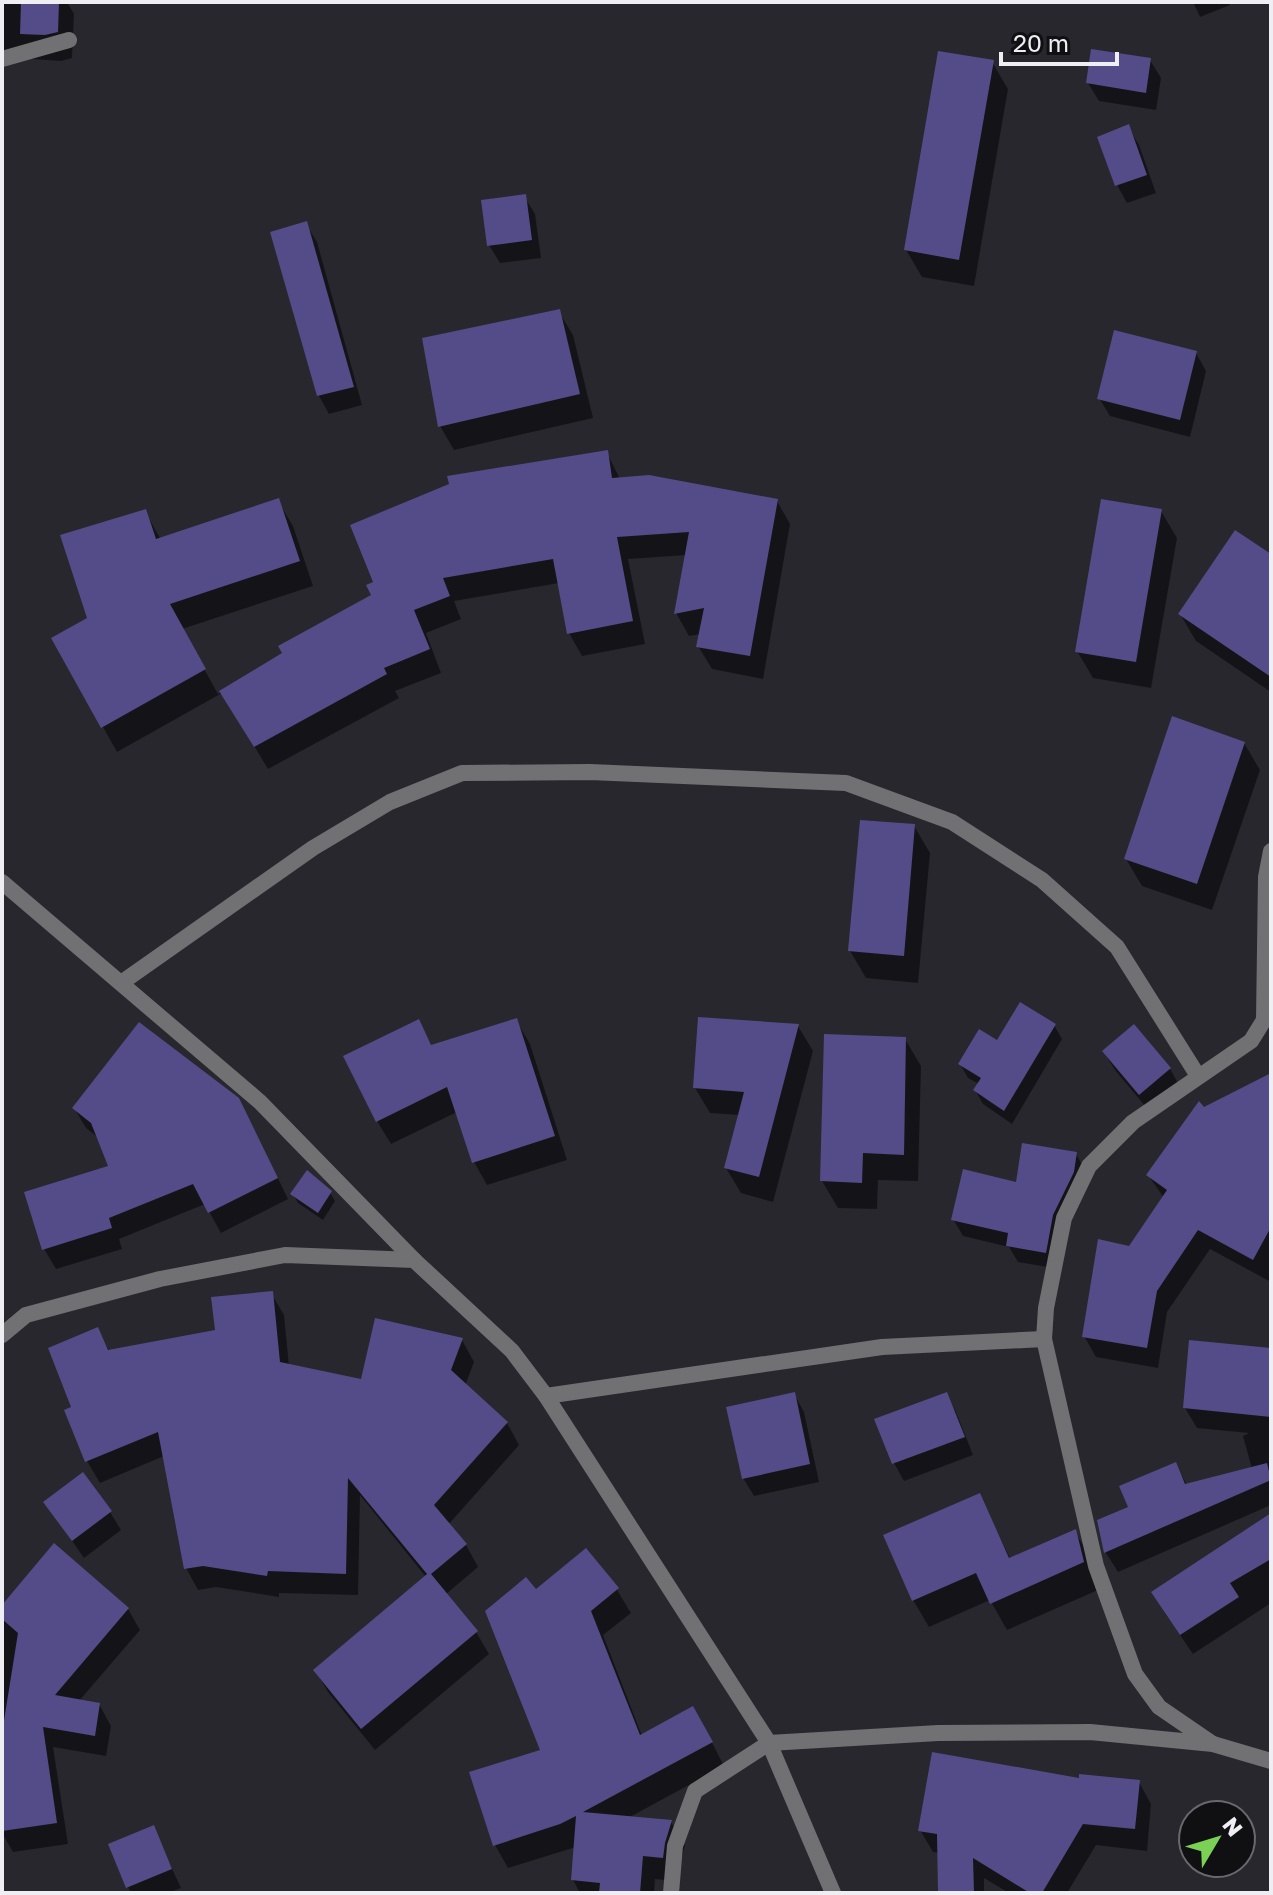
<svg xmlns="http://www.w3.org/2000/svg" width="1273" height="1895" font-family="'Golos Text',sans-serif">
<style>
.shadow{fill:#0007}
.building{fill:#534c89}
.lines{fill:none;stroke-linecap:round;stroke-linejoin:round}
.minor{stroke:#717174;stroke-width:16}
.tertiary{stroke:#717174;stroke-width:16}
</style>
<rect width="100%" height="100%" fill="#27272d"/>
<g class="shadow">
<path d="M2 2H67L74 14 72 58 61 61 2 57Z"/>
<path d="M1193 2H1228L1230 5 1200 17Z"/>
<path d="M1150 60 1161 78 1156 110 1099 101 1088 83Z"/>
<path d="M992 62 1008 89 974 286 922 277 906 250Z"/>
<path d="M1128 127 1139 145 1156 193 1127 203 1117 185Z"/>
<path d="M524 196 535 214 541 258 500 263 489 245Z"/>
<path d="M306 224 317 242 362 405 329 414 319 396 273 233Z"/>
<path d="M559 312 573 335 593 418 454 450 440 426Z"/>
<path d="M1196 353 1206 371 1190 437 1110 416 1099 398Z"/>
<path d="M607 453 620 479 777 501 790 524 763 679 712 669 698 646 701 634 689 636 676 613 687 555 628 559 645 644 582 656 569 633 559 583 454 601 461 619 426 633 441 673 395 691 399 698 268 769 222 693 117 752 103 727 89 619 145 511 161 540 278 501 293 526 313 586 182 629 218 694Z"/>
<path d="M1161 511 1177 538 1151 688 1093 678 1077 651Z"/>
<path d="M1271 557V692L1196 641 1180 614Z"/>
<path d="M1244 743 1260 770 1212 910 1142 886 1126 859Z"/>
<path d="M914 826 930 853 918 983 866 978 850 951Z"/>
<path d="M516 1020 530 1044 567 1160 487 1185 474 1162 457 1112 391 1144 377 1121 418 1022 432 1047Z"/>
<path d="M1054 1025 1062 1039 1012 1124 983 1104 975 1090 979 1084 968 1078 960 1064 998 1042Z"/>
<path d="M798 1026 813 1051 773 1202 741 1193 726 1168 740 1115 710 1113 695 1088Z"/>
<path d="M1134 1027 1170 1069 1180 1087 1150 1112 1115 1070 1104 1052Z"/>
<path d="M905 1039 921 1066 918 1181 878 1180 877 1209 838 1208 822 1181Z"/>
<path d="M1271 1087V1282L1210 1249 1167 1312 1158 1368 1096 1357 1084 1336 1130 1249 1164 1198 1148 1175 1203 1109Z"/>
<path d="M74 1108 250 1121 288 1199 221 1233 205 1204 119 1239 122 1249 56 1269 44 1249 111 1167 100 1139 86 1128Z"/>
<path d="M1076 1154 1085 1170 1054 1268 1018 1262 1009 1247 963 1236 953 1219Z"/>
<path d="M330 1193 335 1201 323 1220 298 1203 293 1194Z"/>
<path d="M271 1293 284 1315 289 1366 363 1382 462 1340 474 1362 465 1386 507 1423 519 1445 448 1525 466 1545 478 1567 445 1595 476 1632 489 1654 375 1750 328 1692 315 1670 426 1577 360 1495 358 1595 279 1593V1597L216 1587 198 1590 186 1568 164 1456 100 1483 87 1461 74 1409 97 1330 110 1352 217 1331Z"/>
<path d="M1271 1350V1505L1118 1572 1106 1553 1099 1521 1130 1508 1175 1464 1187 1485 1252 1469 1243 1436 1249 1433 1197 1428 1185 1408Z"/>
<path d="M794 1394 804 1412 819 1482 754 1496 743 1478Z"/>
<path d="M946 1394 956 1412 973 1455 904 1481 894 1463Z"/>
<path d="M979 1496 1011 1560 1075 1532 1091 1558 1098 1590 1007 1630 990 1600 929 1627 913 1600Z"/>
<path d="M46 1503 110 1512 121 1530 84 1558Z"/>
<path d="M1271 1516V1603L1193 1654 1165 1613Z"/>
<path d="M585 1551 617 1590 631 1613 603 1635 642 1736 706 1731 724 1766 628 1818 671 1822 685 1845 676 1881 655 1879 654 1893H580L573 1880 576 1847 508 1868 495 1845 542 1751 536 1592Z"/>
<path d="M2 1608 128 1609 140 1630 79 1701 99 1704 111 1726 106 1756 53 1747 68 1844 13 1852 2 1833Z"/>
<path d="M1080 1781 1139 1782 1151 1804 1147 1851 1096 1845 1067 1893H1009L984 1878V1893H940L939 1853 933 1852 920 1830Z"/>
<path d="M153 1828 181 1888 168 1893H131L128 1887Z"/>
</g>
<g class="building">
<path d="M21 2H59L58 32 45 35 20 34Z"/>
<path d="M1091 49 1151 58 1146 93 1086 83Z"/>
<path d="M938 51 994 60 959 260 904 250Z"/>
<path d="M1129 124 1147 175 1115 186 1097 137Z"/>
<path d="M526 194 532 240 487 246 481 200Z"/>
<path d="M307 221 354 387 317 396 270 232Z"/>
<path d="M560 309 580 394 438 427 422 338Z"/>
<path d="M1114 330 1197 351 1180 420 1097 399Z"/>
<path d="M608 450 612 478 649 475 778 499 750 656 696 647 704 608 674 614 689 532 617 537 633 621 567 634 553 559 443 578 450 596 414 610 430 649 384 668 387 674 254 747 219 691 282 653 278 646 371 595 366 585 373 582 350 525 449 484 447 476Z"/>
<path d="M279 498 300 561 170 604 206 669 101 728 51 638 87 618 60 535 146 509 156 539Z"/>
<path d="M1101 499 1162 509 1136 662 1075 652Z"/>
<path d="M1235 530 1271 554V677L1178 614Z"/>
<path d="M1172 716 1245 742 1197 884 1124 859Z"/>
<path d="M860 820 915 824 904 956 848 951Z"/>
<path d="M1020 1002 1056 1024 1004 1111 973 1090 981 1078 958 1064 979 1029 997 1040Z"/>
<path d="M698 1017 799 1024 759 1177 724 1168 744 1092 693 1088Z"/>
<path d="M517 1018 555 1136 472 1163 447 1087 376 1122 343 1056 419 1019 431 1045Z"/>
<path d="M139 1022 239 1098 278 1178 208 1213 193 1184 109 1218 112 1228 42 1250 24 1192 108 1166 91 1123 72 1108Z"/>
<path d="M1134 1024 1171 1068 1139 1095 1102 1051Z"/>
<path d="M824 1034 906 1037 904 1155 863 1153 862 1183 820 1181Z"/>
<path d="M1271 1073V1227L1253 1260 1198 1230 1157 1291 1147 1348 1082 1337 1098 1239 1129 1246 1167 1190 1146 1175 1199 1101 1204 1107Z"/>
<path d="M1022 1143 1077 1152 1074 1172 1053 1215 1046 1253 1006 1246 1008 1233 951 1220 963 1169 1016 1182Z"/>
<path d="M307 1170 332 1191 318 1213 290 1194Z"/>
<path d="M273 1291 280 1362 361 1379 375 1318 463 1338 451 1370 508 1422 434 1505 467 1544 431 1574 478 1631 361 1729 313 1670 427 1574 348 1478 346 1574 268 1571 267 1576 203 1566 184 1569 158 1432 85 1462 64 1410 71 1407 48 1348 98 1327 108 1350 215 1330 211 1297Z"/>
<path d="M1189 1340 1271 1348V1417L1183 1408Z"/>
<path d="M795 1392 810 1464 742 1479 726 1407Z"/>
<path d="M947 1392 965 1437 892 1464 874 1419Z"/>
<path d="M1176 1462 1185 1484 1267 1463 1271 1480 1104 1553 1097 1520 1128 1507 1119 1486Z"/>
<path d="M83 1472 112 1511 72 1541 43 1502Z"/>
<path d="M980 1493 1009 1558 1076 1529 1084 1562 990 1604 976 1573 912 1601 883 1535Z"/>
<path d="M1271 1513V1559L1230 1583 1239 1597 1180 1635 1151 1592Z"/>
<path d="M54 1543 129 1608 55 1695 100 1703 95 1736 43 1727 57 1823 2 1831V1733L18 1633 2 1619V1605Z"/>
<path d="M586 1548 619 1588 591 1611 640 1735 693 1706 713 1742 583 1812 672 1820 665 1843 663 1858 643 1856 640 1893H599L600 1883 571 1880 576 1816 560 1824 493 1846 469 1772 540 1750 485 1611 526 1577 536 1589Z"/>
<path d="M932 1752 1079 1778V1774L1140 1780 1135 1829 1083 1824 1042 1893H1030L973 1858 974 1893H938L937 1834 918 1831Z"/>
<path d="M154 1825 172 1869 126 1888 108 1844Z"/>
</g>
<g class="lines">
<g class="minor">
<path d="M2 59 69 40"/>
<path d="M121 983 313 848 390 802 462 773 590 772 846 783 952 822 1042 880 1117 947 1198 1076"/>
<path d="M2 1335 26 1315 160 1279 285 1255 414 1260"/>
<path d="M546 1396 882 1347 1044 1339"/>
<path d="M1213 1744 1159 1707 1135 1674 1096 1566 1044 1339 1046 1308 1064 1218 1089 1166 1133 1122 1251 1041 1264 1020 1266 877 1271 851"/>
<path d="M671 1893 675 1846 695 1791 769 1743 938 1733 1090 1732 1213 1744 1271 1761"/>
</g>
<path class="tertiary" d="M2 882 260 1102 414 1260 512 1351 546 1396 769 1743 833 1893"/>
</g>
<rect width="1273" height="1895" fill="none" stroke="#efeff3" stroke-width="8"/>
<g transform="translate(1217 1839) rotate(52)"><circle r="38" fill="#101013" stroke="#69696d" stroke-width="2"/>
<path d="M0-6L14 30L0 20L-14 30Z" fill="#7bd156"/>
<text y="-12" font-size="22" font-weight="bold" text-anchor="middle" fill="#efeff3">N</text>
</g>
<path d="M1001 52v12h116v-12" fill="none" stroke="#efeff3" stroke-width="4"/>
<text x="1013" y="52" font-size="24" fill="#efeff3" stroke="#101013" stroke-width="6" paint-order="stroke">20 m</text>
</svg>
